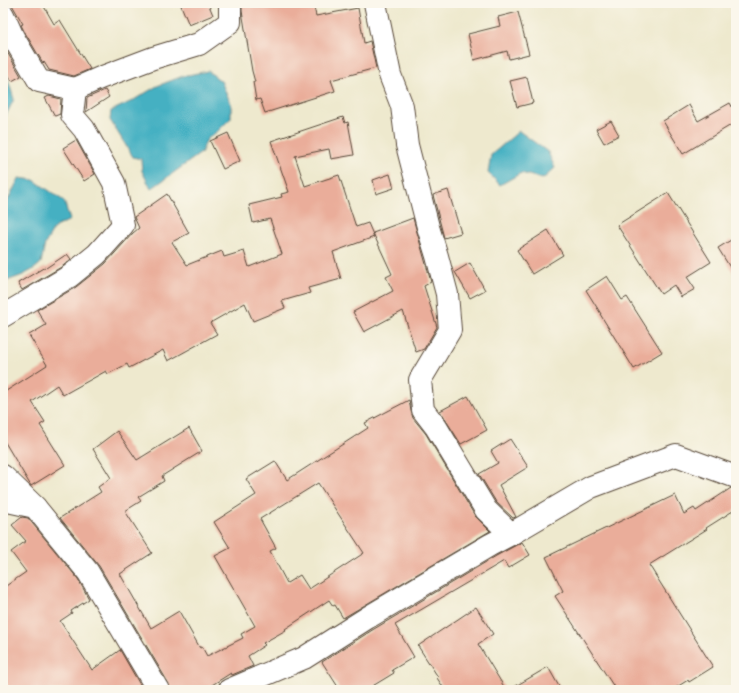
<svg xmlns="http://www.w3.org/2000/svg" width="739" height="693" font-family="'IM FELL Double Pica',serif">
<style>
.water{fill:#44b0c2;stroke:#406d70}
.building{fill:#eaad9a;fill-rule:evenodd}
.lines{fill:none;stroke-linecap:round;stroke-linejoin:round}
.minor-casing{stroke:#564738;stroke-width:24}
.minor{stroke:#fff;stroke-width:22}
</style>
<rect width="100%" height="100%" fill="#fbf7ec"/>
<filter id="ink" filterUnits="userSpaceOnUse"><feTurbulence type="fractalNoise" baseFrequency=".025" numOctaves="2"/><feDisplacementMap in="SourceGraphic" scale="8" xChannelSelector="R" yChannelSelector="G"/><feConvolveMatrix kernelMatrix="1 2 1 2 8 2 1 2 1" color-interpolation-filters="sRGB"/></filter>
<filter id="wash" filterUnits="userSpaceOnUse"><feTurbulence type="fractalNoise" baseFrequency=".012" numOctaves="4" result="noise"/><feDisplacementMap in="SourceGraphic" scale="16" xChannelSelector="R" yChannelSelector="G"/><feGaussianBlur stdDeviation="0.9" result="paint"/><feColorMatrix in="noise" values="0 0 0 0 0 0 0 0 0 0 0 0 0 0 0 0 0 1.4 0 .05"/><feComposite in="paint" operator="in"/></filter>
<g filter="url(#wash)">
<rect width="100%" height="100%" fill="#eee9ce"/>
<g class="water">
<path d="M208 71 221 81 231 104V118L218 131 207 139 201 153 151 189 142 171 141 159 133 157 110 120 111 111 132 101 157 86 183 76Z"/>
<path d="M3 72 8 80 14 99 6 115 3 119Z"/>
<path d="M519 131 548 152 555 168 543 179 521 173 500 185 488 173 491 155Z"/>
<path d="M19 178 34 180 64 201 70 220 55 227 45 244 41 263 34 269 23 275 4 282 3 210Z"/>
</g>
<g id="blocks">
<g class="building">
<path d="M11 3H42L54 24 60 20 90 69 74 76 49 70 44 62 43 63 24 31 21 25 23 24Z"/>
<path d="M180 3H208L213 15 189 25Z"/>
<path d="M242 3H313L316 16 358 8 364 43 370 41 376 68 331 80 335 91 265 113 260 99 256 100 253 82H255L252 71 242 11Z"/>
<path d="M518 12 529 54 509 59 507 51 474 60 468 34 500 26 498 17Z"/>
<path d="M3 45 21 76 12 81 3 66Z"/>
<path d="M527 77 533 103 517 107 510 81Z"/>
<path d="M105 90 109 97 86 112 87 98Z"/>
<path d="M49 96 61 99 60 114 55 116 45 98Z"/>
<path d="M730 103 736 114V122L683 154 663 121 689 105 698 121Z"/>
<path d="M343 117 345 123 348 122 354 155 331 159 329 149 295 156 305 186 339 175 356 227 368 223 374 237 333 252 341 279 308 288 310 293 282 301 285 308 253 321 245 303 210 323 217 334 168 361 163 350 129 368 127 364 108 374 106 371 63 395 57 385 32 402 45 422 40 425 65 465 31 486 3 439V393L47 365 29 335 46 325 37 310 76 287 105 264 133 233 139 228 134 217 167 194 189 233 172 242 187 265 222 251 224 257 244 251 249 267 282 254 270 219 253 223 249 205 282 197 281 194 289 192 271 141Z"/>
<path d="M611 121 619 135 604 143 596 129Z"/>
<path d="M228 133 240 161 223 169 210 141Z"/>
<path d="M76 140 95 174 84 181 63 148Z"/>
<path d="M390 174 394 188 376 194 373 180Z"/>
<path d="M448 190 461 233 444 238 433 195Z"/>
<path d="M668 193 711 262 687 277 695 289 681 297 674 285 661 294 617 225Z"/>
<path d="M413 218 431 282 424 286 437 327 424 349 416 352 403 311 364 332 353 312 393 291 386 277 392 274 373 233Z"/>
<path d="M548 230 563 255 532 274 517 250Z"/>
<path d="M731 240 736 247V277L718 248Z"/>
<path d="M67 254 71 259 63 266 22 290 18 283 45 267 46 268Z"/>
<path d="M470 263 485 290 470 298 455 272Z"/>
<path d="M607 276 622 300 627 297 662 352 634 369 600 314H601L586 290Z"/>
<path d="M468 396 487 430 461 444 440 411Z"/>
<path d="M409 400 411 411 413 418 426 434 475 516 490 531 343 618 335 605 333 606 329 600 285 629 286 630 263 643 265 645 248 656 253 666 232 675 231 673 204 690H170L169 684 99 566 60 518 101 492 98 487 111 478 93 449 117 431 137 460 189 428 202 451 162 476 164 481 138 497 141 501 125 511 152 553 120 574 151 628 179 611 200 648 202 647 207 656 243 638 241 634 255 626 215 556 230 548 214 522 256 495 246 479 275 461 287 480 368 428 365 423ZM318 483 364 553 309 589 300 575 287 583 270 551 276 548 260 519Z"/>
<path d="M510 439 528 467 499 485 516 517 513 518 496 502 479 474 498 463 491 451Z"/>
<path d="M731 488 736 489V509L706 528 707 529 649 565 713 667 689 682 688 680 672 690H616L555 596 563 591 546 557 675 495 684 514 694 508 696 511Z"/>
<path d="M22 517 28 518 78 579 89 599 71 611 72 613 60 621 92 670 120 650 143 690H11L3 678V588L26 572 11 552 26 541 12 525Z"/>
<path d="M522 542 530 555 508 568 504 561 395 625 414 657 392 670 394 673 366 690H340L322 662 374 629 496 556Z"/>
<path d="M476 607 493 634 478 644 506 690H445L437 678 438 677 418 646Z"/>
<path d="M548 667 561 690H509Z"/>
</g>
</g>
</g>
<g filter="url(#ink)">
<use href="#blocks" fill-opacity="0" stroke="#564738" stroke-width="1"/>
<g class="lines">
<defs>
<g id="minor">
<path d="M375 3 390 75 402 106 407 145 428 227 437 256 447 294 450 330 420 380 423 410 436 427 486 510 511 534"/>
<path d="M3 15 13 37 39 81 75 89 72 115 84 129 114 183 123 225 97 254 70 276 3 316"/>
<path d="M75 89 100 78 153 58 199 44 230 22V3"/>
<path d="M3 476 35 507"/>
<path d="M3 500 35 507 88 572 158 690"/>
<path d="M229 690 304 658 367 618 490 545 511 534 591 487 676 455 736 477"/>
</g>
</defs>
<use href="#minor" class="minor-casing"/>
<use href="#minor" class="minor"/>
</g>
</g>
<rect width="739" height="693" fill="none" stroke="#fbf7ec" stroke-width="16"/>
</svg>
